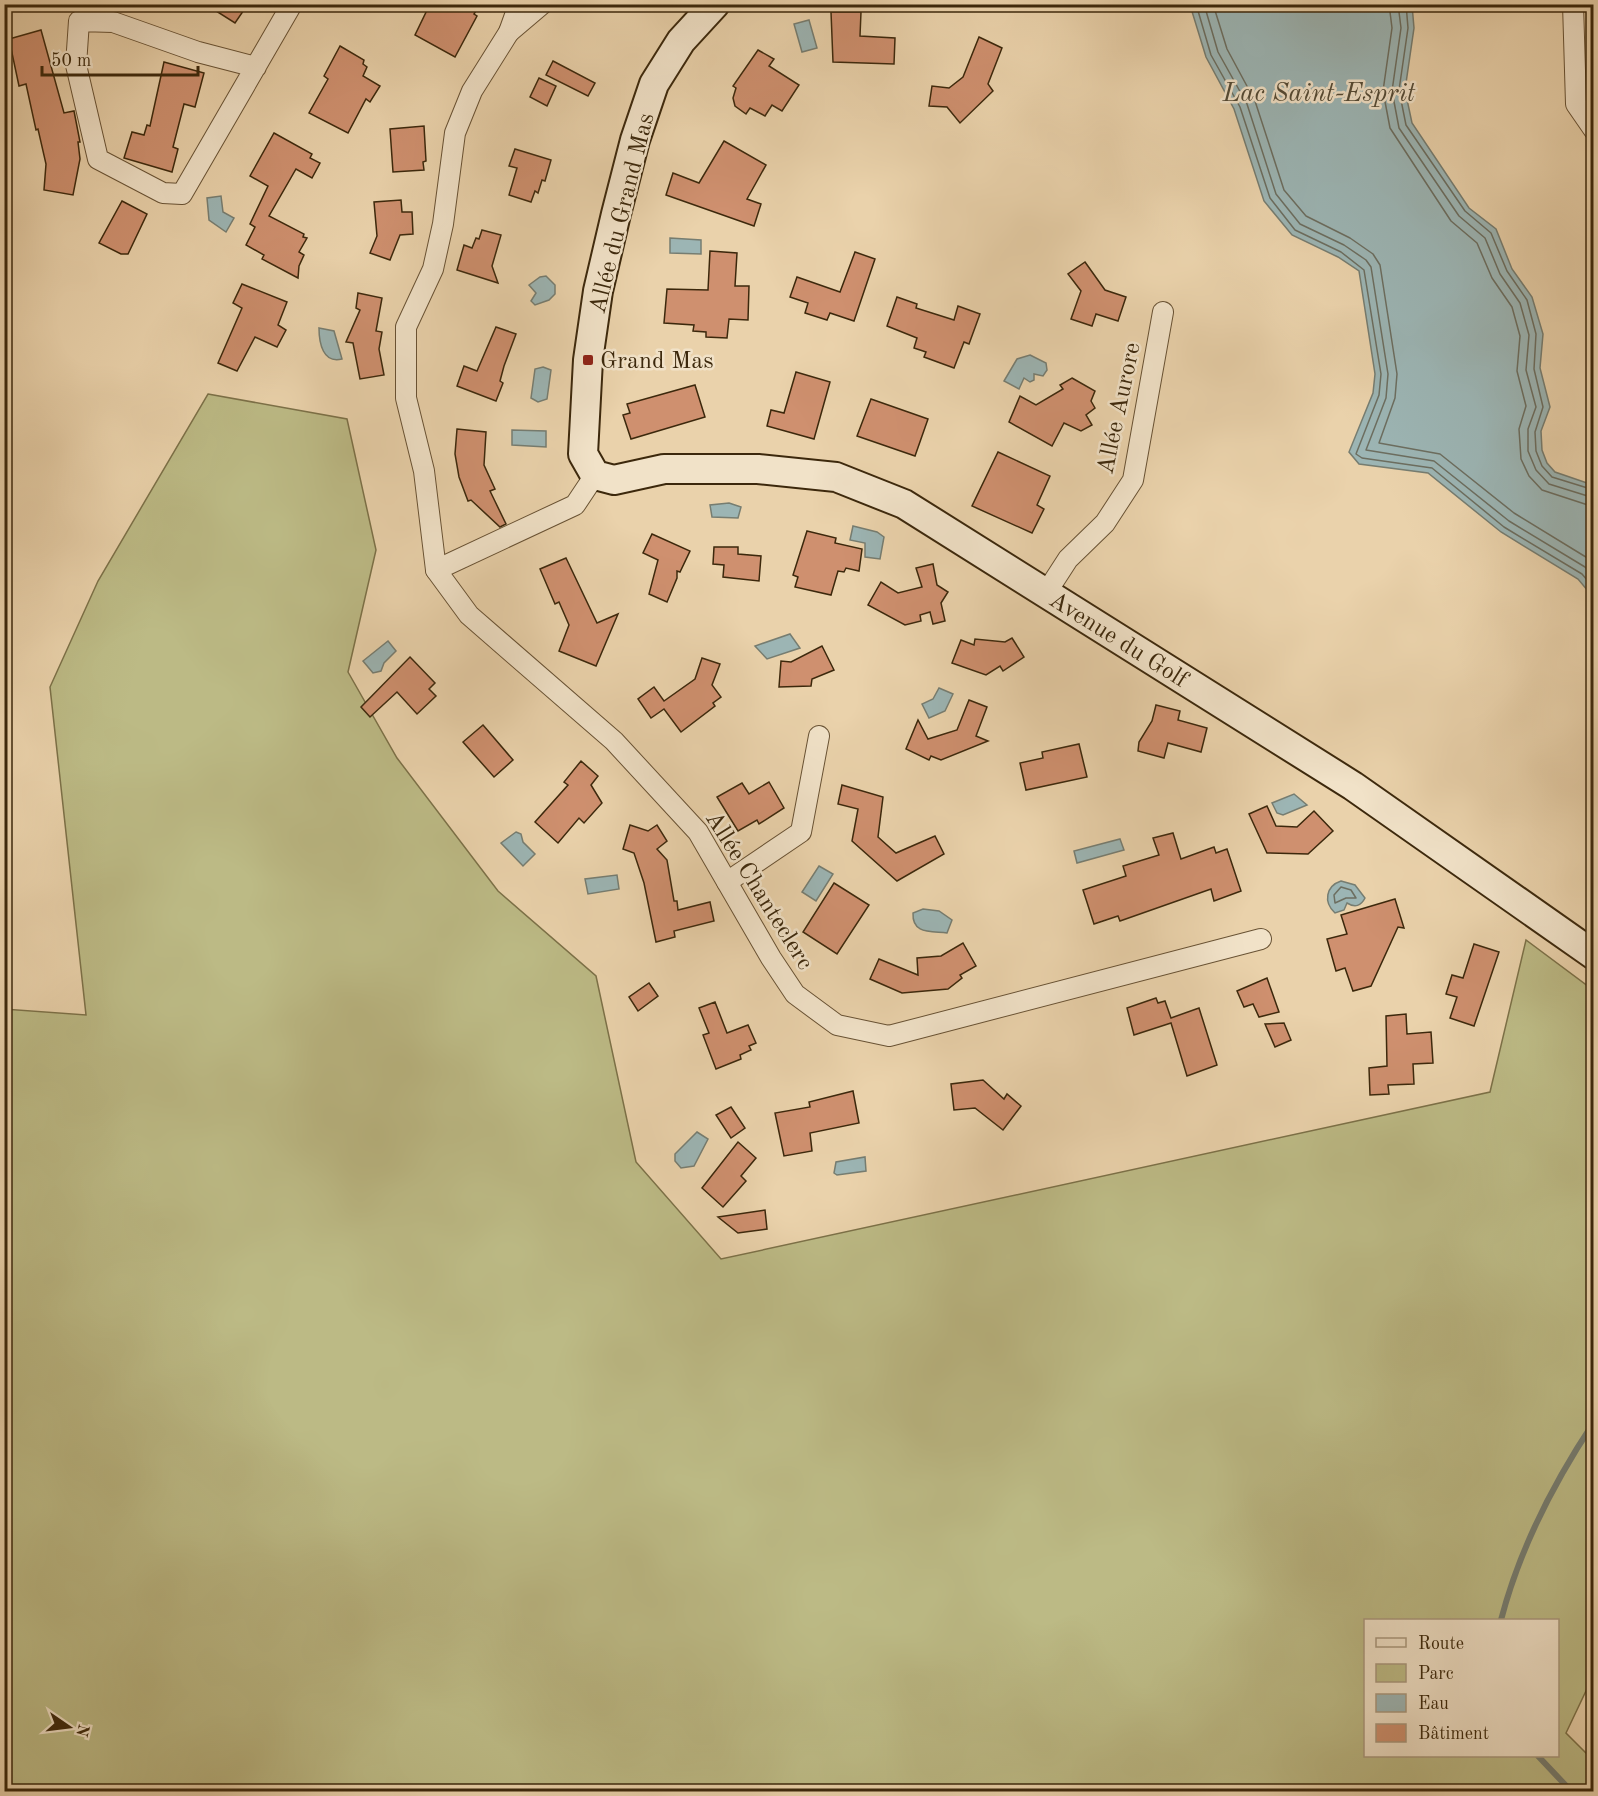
<svg xmlns="http://www.w3.org/2000/svg" width="1598" height="1796" font-family="'Old Standard TT',serif">
<style>
.green{fill:#bcba85;stroke:#7c7148;stroke-width:1.5;fill-rule:evenodd}
.water{fill:#9cb5b4;stroke:#767d71;stroke-width:1.5}
.lines{fill:none;stroke-linecap:round;stroke-linejoin:round}
.shore{stroke:#6c6e60;stroke-width:1.5}
.stream{stroke:#767d71;stroke-width:6}
.building{fill:#cf906f;stroke:#3c280c;stroke-width:1.5}
.street-casing{stroke:#685234;stroke-width:22}
.secondary-casing{stroke:#3c280c;stroke-width:32}
.street{stroke:#f1e2c8;stroke-width:20}
.secondary{stroke:#f1e2c8;stroke-width:28}
.poi-dot{fill:#8f2418;stroke:#f1e2c8;stroke-width:2}
.labels{text-anchor:middle;stroke-width:5;stroke-linejoin:round;paint-order:stroke}
.street-label{font-size:24px;fill:#3c280c;stroke:#f1e2c8}
.poi-label{font-size:24px;fill:#3c280c;stroke:#f1e2c8;text-anchor:start}
.water-label{font-size:26px;font-style:italic;fill:#544b36;stroke:#f1e2c8}
</style>
<rect width="100%" height="100%" fill="#ead2ab"/>
<filter id="stains"><feTurbulence type="fractalNoise" baseFrequency=".00333" numOctaves="4"/><feColorMatrix values="0 0 0 0 .2 0 0 0 0 .09 0 0 0 0 .02 0 0 0 .5 -.17"/></filter>
<radialGradient id="worn" r=".72"><stop offset=".6" stop-color="#630" stop-opacity="0"/><stop offset="1" stop-color="#630" stop-opacity=".3"/></radialGradient>
<path class="green" d="M208 394 347 419 376 550 348 672 397 758 498 891 596 976 636 1162 721 1259 1490 1092 1526 940 1593 990 1594 1674 1566 1733 1593 1760V1791H5L4 1009 86 1015 50 687 98 581ZM1366 1620H1558V1756H1366Z"/>
<g class="water">
<path d="M1190 5H1412L1414 28 1405 90 1412 123 1469 208 1496 229 1512 269 1532 297 1543 334 1540 368 1550 407 1541 431 1542 450 1547 463 1555 472 1593 485V597L1578 579 1501 532 1428 473 1359 464 1349 452 1373 393 1375 374 1359 271 1338 257 1292 235 1264 201 1234 109 1206 57Z"/>
<path d="M809 20 817 48 802 52 794 24Z"/>
<path d="M221 196 223 212 234 218 226 232 209 220 207 198Z"/>
<path d="M670 238 701 240V254L670 253Z"/>
<path d="M546 276 555 285V294L549 300 535 305 531 301 536 293 529 285 540 277Z"/>
<path d="M319 328 334 331 342 359C323 364 319 343 319 328Z"/>
<path d="M1030 355 1046 363 1047 370 1043 376 1034 374V380L1030 382 1024 378 1019 389 1004 381 1017 359Z"/>
<path d="M543 367 551 370 547 399 538 402 531 398 535 369Z"/>
<path d="M512 430 546 431V447L512 445Z"/>
<path d="M729 503 741 507 738 518 712 517 710 505Z"/>
<path d="M853 526 877 532 884 537 880 559 865 557V543L850 540Z"/>
<path d="M790 634 800 648 767 659 755 646Z"/>
<path d="M388 641 396 651 384 663 381 671 373 673 363 661Z"/>
<path d="M939 688 953 694 945 711 929 718 922 704 933 699Z"/>
<path d="M1294 794 1307 805 1283 815 1277 813 1272 803Z"/>
<path d="M516 832 521 834 523 842 535 854 523 866 501 843Z"/>
<path d="M1120 839 1124 850 1077 863 1074 851Z"/>
<path d="M819 866 833 874 816 901 802 892Z"/>
<path d="M617 875 619 889 588 894 585 879Z"/>
<path d="M1341 881 1355 885 1365 898C1361 906 1355 908 1347 903L1344 910 1335 913C1323 902 1326 886 1341 881Z"/>
<path d="M923 909 939 911 952 920 947 933C930 931 912 934 913 913Z"/>
<path d="M697 1132 708 1139 694 1166 681 1168 675 1161V1154Z"/>
<path d="M865 1157 866 1171 837 1175 834 1173 836 1162Z"/>
</g>
<g class="lines">
<g class="shore">
<path d="M1196 4 1211 55 1240 107 1270 198 1295 230 1341 252 1364 270 1381 374 1379 395 1356 454 1362 458 1432 468 1504 527 1582 574 1594 588"/>
<path d="M1204 4 1218 52 1247 104 1276 194 1300 224 1344 245 1366 260 1371 267 1388 374 1386 398 1366 450 1434 461 1509 521 1585 567 1594 576"/>
<path d="M1213 4 1227 49 1255 101 1284 190 1306 216 1350 238 1373 254 1380 265 1397 374 1395 398 1379 443 1440 454 1514 513 1594 562"/>
<path d="M1389 4 1392 28 1383 91 1390 128 1451 221 1477 243 1492 278 1512 307 1520 336 1517 371 1526 406 1519 429 1521 459 1529 476 1542 490 1594 507"/>
<path d="M1398 4 1401 28 1392 91 1399 128 1459 216 1485 238 1500 274 1520 303 1529 335 1526 370 1536 407 1528 429V451L1536 470 1549 484 1594 498"/>
<path d="M1406 4 1408 28 1399 90 1406 125 1465 211 1491 233 1507 271 1527 300 1536 334 1534 369 1543 407 1535 432 1536 451 1542 466 1552 477 1594 490"/>
<path d="M1341 887 1351 890 1356 898H1346L1335 903 1334 895Z"/>
</g>
<g class="stream">
<path d="M1501 1620C1519 1551 1554 1482 1594 1422"/>
<path d="M1538 1756 1572 1792"/>
</g>
</g>
<g class="building">
<path d="M205 4H248L235 23Z"/>
<path d="M430 4H480L474 14 477 16 455 57 415 35Z"/>
<path d="M831 12H861L860 36 895 38 894 64 833 62Z"/>
<path d="M41 30 64 113 74 111 80 142H78L80 159 73 195 44 190 46 164 38 129 36 130 26 84 19 86 9 39Z"/>
<path d="M979 37 1002 48 988 84 993 91 960 123 947 107 929 106 932 86 949 88 963 77Z"/>
<path d="M340 46 364 60 363 64 367 67 363 76 380 86 370 102 366 99 348 133 309 113 328 79 324 76Z"/>
<path d="M758 50 774 59 769 66 799 85 782 111 772 105 765 116 750 108 746 114 735 106 733 98 736 88 733 86Z"/>
<path d="M553 61 595 83 588 96 546 75Z"/>
<path d="M164 62 204 73 195 107 184 104 173 147 178 149 172 172 124 158 132 132 144 135 147 125 150 126Z"/>
<path d="M539 78 556 86 547 106 530 97Z"/>
<path d="M424 126 426 161 423 162 424 170 393 172 390 129Z"/>
<path d="M274 133 312 154 310 158 320 163 312 178 296 169 269 216 304 234 303 237 307 238 299 252 304 255 299 266 298 278 262 259 264 255 246 245 255 227 250 224 268 186 250 176Z"/>
<path d="M724 141 766 165 747 199 761 204 754 226 666 195 673 173 699 183Z"/>
<path d="M515 149 551 160 545 181 542 180 538 193 535 191 531 202 509 195 517 168 509 166Z"/>
<path d="M401 200 402 212H412L413 234 400 235 390 260 370 253 377 236 374 202Z"/>
<path d="M122 201 147 214 128 254H121L99 243Z"/>
<path d="M482 230 501 235 492 266 498 283 457 270 464 245 472 248 476 238 479 239Z"/>
<path d="M710 251 737 253 735 286H749L748 320 729 319 727 338 706 337V332L693 331 694 325 664 323 667 289 708 290Z"/>
<path d="M855 252 875 259 854 321 830 313 827 320 805 313 808 303 790 297 797 277 840 292Z"/>
<path d="M1085 262 1105 290 1126 297 1118 321 1096 314 1092 326 1071 319 1081 291 1068 274Z"/>
<path d="M242 284 287 302 278 325 286 330 277 347 255 337 237 371 218 363 242 308 233 303Z"/>
<path d="M358 293 382 298 376 331 382 332 379 349 384 375 360 379 353 343 346 342 360 310 356 308Z"/>
<path d="M897 297 917 304 916 308 954 320 958 306 980 314 969 344 964 342 954 368 924 357 926 352 914 348 917 338 887 326Z"/>
<path d="M496 327 516 334 504 366 500 381 503 383 496 401 457 386 464 366 477 371Z"/>
<path d="M796 372 830 382 814 439 767 426 771 410 784 413Z"/>
<path d="M1072 378 1095 391 1091 401 1095 408 1086 415 1092 425 1081 431 1064 423 1052 446 1009 422 1020 396 1036 405 1063 389 1060 385Z"/>
<path d="M695 385 705 417 631 439 623 415 630 413 627 404Z"/>
<path d="M871 399 928 419 915 456 857 436Z"/>
<path d="M457 429 486 432 484 465 495 489 490 491 506 524 500 527 471 500 468 501 459 477 455 454Z"/>
<path d="M998 452 1050 476 1037 505 1044 509 1032 533 972 506Z"/>
<path d="M807 531 836 538 835 543 862 549 859 571 846 568 844 572 838 571 831 595 795 587 798 577 793 575Z"/>
<path d="M652 534 690 551 680 572 677 571V578L667 602 649 594 658 560 643 553Z"/>
<path d="M714 547H738V554L761 556 759 581 723 577 724 565 713 564Z"/>
<path d="M566 558 597 623 618 614 596 666 559 651 569 625 559 602 555 604 540 569Z"/>
<path d="M933 564 937 585 948 592 941 603 945 621 933 624 930 612 920 615 921 621 905 625 868 605 881 582 898 593 922 587 916 568Z"/>
<path d="M1012 638 1024 657 1003 671 1000 666 986 675 952 663 961 640 974 645 975 639 1005 642Z"/>
<path d="M822 646 834 670 812 679 811 686 779 687 781 661 791 662Z"/>
<path d="M410 657 435 683 429 689 436 696 417 714 397 692 370 717 361 707Z"/>
<path d="M702 658 720 664 712 685 721 697 713 703 715 706 681 732 664 709 651 718 638 699 654 687 664 701 695 679Z"/>
<path d="M969 700 987 707 976 736 988 741 941 760 931 756 929 760 906 749 918 720 928 739 957 730Z"/>
<path d="M1156 705 1180 711 1178 720 1207 728 1201 752 1168 743 1164 758 1138 751 1139 742 1152 721Z"/>
<path d="M483 725 513 760 494 777 463 742Z"/>
<path d="M1079 744 1087 777 1026 790 1020 763 1043 758 1042 752Z"/>
<path d="M581 761 598 776 591 785 602 803 584 823 579 818 558 843 535 822 568 785 564 782Z"/>
<path d="M769 782 784 808 759 824 757 820 738 831 717 797 742 783 749 794Z"/>
<path d="M842 785 883 797 878 837 896 853 935 836 944 854 897 881 852 841 858 809 838 804Z"/>
<path d="M1267 806 1276 826 1297 827 1314 811 1333 831 1308 854 1267 853 1249 814Z"/>
<path d="M630 825 648 831 657 825 667 841 657 849 667 860 674 901H677L678 910 710 902 714 921 674 931 675 937 656 942 644 883 634 853 623 849Z"/>
<path d="M1173 833 1181 859 1214 847 1216 853 1227 849 1241 891 1214 901 1211 889 1120 921 1118 916 1094 924 1083 890 1126 876 1123 866 1159 855 1153 838Z"/>
<path d="M834 883 869 905 837 954 803 932Z"/>
<path d="M1395 899 1404 928 1398 927 1371 986 1353 991 1345 968 1336 971 1327 939 1347 934 1341 915Z"/>
<path d="M963 943 976 966 960 975 962 978 948 989 902 993 870 979 879 959 918 975 917 958 941 956Z"/>
<path d="M1474 944 1499 952 1474 1026 1450 1018 1457 997 1446 994 1452 975 1463 978Z"/>
<path d="M1267 978 1279 1012 1259 1017 1253 1004 1244 1007 1237 991Z"/>
<path d="M649 983 658 996 638 1011 629 997Z"/>
<path d="M1156 998 1158 1003 1165 1001 1171 1018 1199 1008 1217 1065 1187 1076 1171 1023 1134 1035 1127 1008Z"/>
<path d="M715 1002 727 1033 748 1025 756 1043 749 1046 751 1050 740 1055 741 1059 716 1069 703 1035 709 1033 699 1008Z"/>
<path d="M1406 1014 1407 1034 1431 1032 1433 1063 1413 1064 1414 1084 1388 1085 1389 1094 1370 1095 1369 1068 1387 1066 1386 1016Z"/>
<path d="M1284 1023 1291 1040 1275 1047 1265 1024Z"/>
<path d="M983 1080 1004 1099 1007 1094 1021 1106 1003 1130 975 1108 954 1110 951 1084Z"/>
<path d="M853 1091 859 1123 810 1133 812 1151 784 1156 775 1113 810 1107 809 1102Z"/>
<path d="M731 1107 745 1128 731 1138 716 1115Z"/>
<path d="M738 1142 756 1158 741 1176 746 1181 723 1207 702 1188Z"/>
<path d="M765 1210 767 1229 745 1232 738 1233 718 1217Z"/>
</g>
<g class="lines">
<defs>
<g id="street">
<path d="M519 4 509 32 472 91 455 133 443 224 433 269 406 327V398L424 471 436 570 469 615 614 741 698 832 771 958 795 994 837 1025 889 1036 1261 939"/>
<path d="M1573 4 1576 104 1594 130"/>
<path d="M509 32 542 4"/>
<path d="M256 67 198 52 113 22 79 21 76 65 98 159 163 193 182 194 292 4"/>
<path d="M436 570 575 505 595 475"/>
<path d="M1046 593 1068 559 1105 523 1133 480 1163 312"/>
<path d="M727 882 801 832 819 736"/>
</g>
<g id="secondary">
<path id="s1" d="M715 4 681 41 654 84 635 140 616 214 598 291 588 360 583 454 595 475 614 480 664 469H758L836 477 904 504 1353 786 1594 955"/>
</g>
</defs>
<use href="#street" class="street-casing"/>
<use href="#secondary" class="secondary-casing"/>
<use href="#street" class="street"/>
<use href="#secondary" class="secondary"/>
</g>
<rect class="poi-dot" x="582" y="354" width="12" height="12" rx="3"/>
<g class="labels">
<g class="street-label">
<text transform="translate(621 213) rotate(-76)" y="8">Allée du Grand Mas</text>
<text transform="translate(1118 408) rotate(-78)" y="8">Allée Aurore</text>
<text dy="8" stroke="none"><textPath href="#s1" startOffset="1074">Avenue du Golf</textPath></text>
<text transform="translate(760 890) rotate(58)" y="8">Allée Chanteclerc</text>
</g>
<g class="poi-label">
<text x="600" y="368">Grand Mas</text>
</g>
<g class="water-label">
<text x="1319" y="101">Lac Saint-Esprit</text>
</g>
</g>
<rect width="1598" height="1796" fill="none" stroke="#ead2ab" stroke-width="24"/>
<rect x="6" y="6" width="1586" height="1784" fill="none" stroke="#3c280c" stroke-width="3"/>
<rect x="12" y="12" width="1574" height="1772" fill="none" stroke="#3c280c" stroke-width="1.5"/>
<rect x="1364" y="1619" width="195" height="138" fill="#f1e2c8" stroke="#a9987d" stroke-width="1.5"/>
<rect x="1376" y="1638" width="30" height="9" fill="#f1e2c8" stroke="#a9987d" stroke-width="1.5"/>
<text x="1418" y="1649" font-size="18" fill="#3c280c">Route</text>
<rect x="1376" y="1664" width="30" height="18" fill="#bcba85" stroke="#a9987d" stroke-width="1.5"/>
<text x="1418" y="1679" font-size="18" fill="#3c280c">Parc</text>
<rect x="1376" y="1694" width="30" height="18" fill="#9cb5b4" stroke="#a9987d" stroke-width="1.5"/>
<text x="1418" y="1709" font-size="18" fill="#3c280c">Eau</text>
<rect x="1376" y="1724" width="30" height="18" fill="#cf906f" stroke="#a9987d" stroke-width="1.5"/>
<text x="1418" y="1739" font-size="18" fill="#3c280c">Bâtiment</text>
<g transform="translate(69 1727) rotate(104)" stroke="#f1e2c8" stroke-width="4.5" paint-order="stroke">
<path d="M0-4.5L10 22L0 15L-10 22Z" fill="#3c280c"/>
<text y="-9" font-size="16" font-weight="bold" text-anchor="middle" fill="#3c280c">N</text>
</g>
<path d="M42 66v9h156v-9" fill="none" stroke="#3c280c" stroke-width="3"/>
<text x="51" y="66" font-size="18" fill="#3c280c" stroke="#f1e2c8" stroke-width="4.5" paint-order="stroke">50 m</text>
<rect width="100%" height="100%" filter="url(#stains)"/>
<rect width="100%" height="100%" fill="url(#worn)"/>
</svg>
